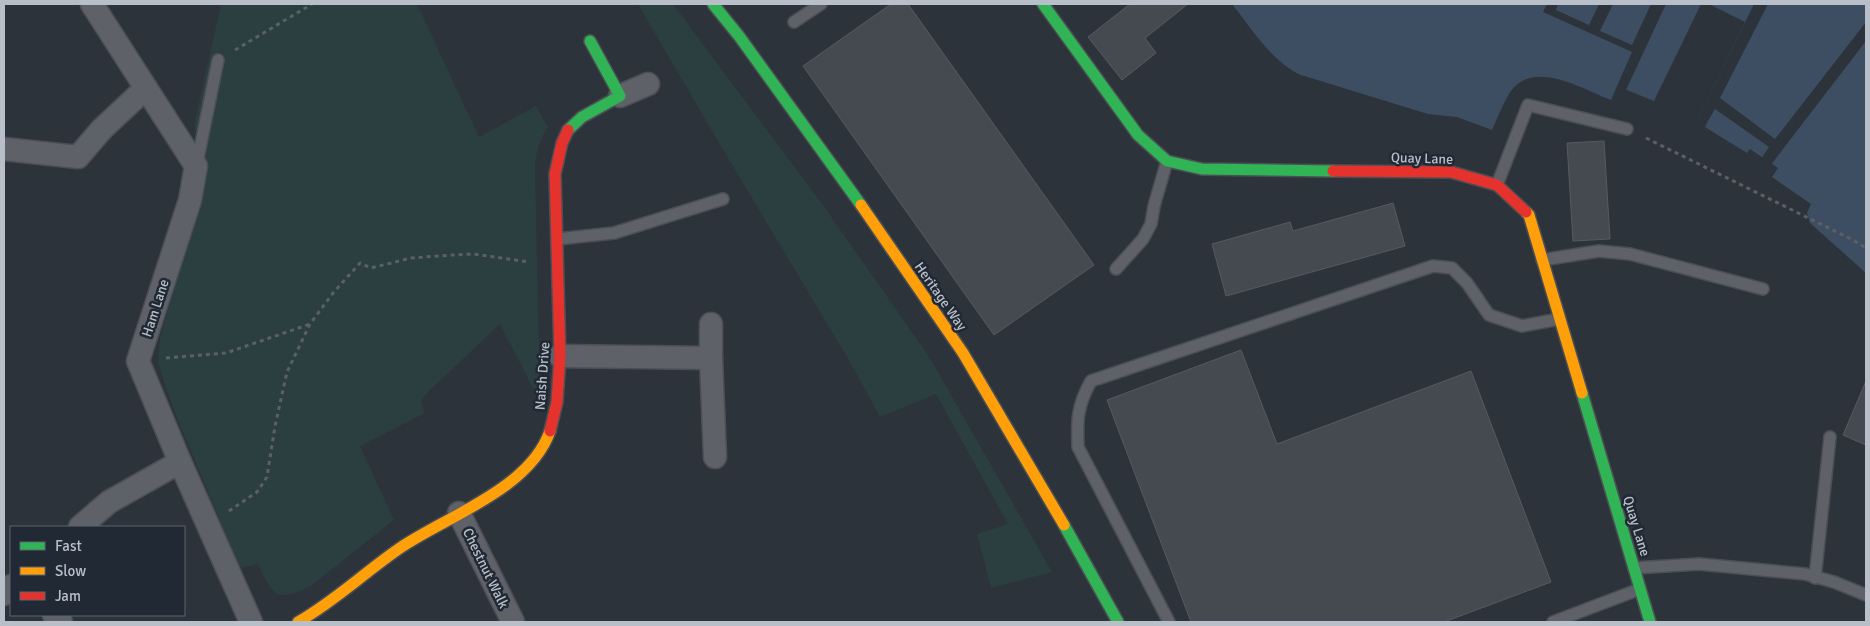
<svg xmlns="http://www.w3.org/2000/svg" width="1870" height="626" font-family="Signika,sans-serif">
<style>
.green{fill:#2b3e40}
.water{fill:#3e4e62}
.pier{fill:#2d333a}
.building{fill:#454a50;stroke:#565a61}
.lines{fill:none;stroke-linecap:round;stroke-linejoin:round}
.lane-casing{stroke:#4b4f54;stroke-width:14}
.street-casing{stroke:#4b4f54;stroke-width:25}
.fast-casing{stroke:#4b4f54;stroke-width:14}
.slow-casing{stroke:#4b4f54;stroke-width:14}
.jam-casing{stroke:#4b4f54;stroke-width:14}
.path{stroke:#5b6065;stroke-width:3;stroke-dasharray:4 4;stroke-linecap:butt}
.lane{stroke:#5e6168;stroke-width:11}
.street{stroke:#5e6168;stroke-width:22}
.fast{stroke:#30b455;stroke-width:11}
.slow{stroke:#ff9f0a;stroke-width:11}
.jam{stroke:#e5322d;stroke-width:11}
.labels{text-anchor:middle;stroke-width:5;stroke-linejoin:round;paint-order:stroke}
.street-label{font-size:14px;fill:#b9bfc9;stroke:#212934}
</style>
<rect width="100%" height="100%" fill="#2d333a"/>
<g class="green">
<path d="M221 4H417L479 137 536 106 548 127C539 140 537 151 535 166L540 402 500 324 425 395 421 402 425 413 360 446 394 520 311 586C276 603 273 596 258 564L240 568 177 418 166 388 158 362 160 338 180 269 204 167V155L194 126Z"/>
<path d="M638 4H673L825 208 921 345 935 367 1052 572 991 588 977 534 1008 524 936 394 880 417 850 362 715 136Z"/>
</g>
<g class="water">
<path d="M1232 4H1701L1654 101 1617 86 1611 100C1583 89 1534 59 1511 91 1503 103 1498 117 1492 130L1457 117 1428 114 1301 75C1271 61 1252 29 1232 4Z"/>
<path d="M1709 4H1866V273L1810 223 1807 213 1811 204 1772 177 1778 168 1750 149 1747 153 1705 127 1708 121 1699 117 1745 22Z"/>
</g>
<g class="pier">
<path d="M1547 4H1558L1556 10 1589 25 1599 4H1613L1600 31 1632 45 1651 4H1666L1626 90 1617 86 1632 52 1543 12Z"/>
<path d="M1754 4H1768L1720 98 1775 139 1866 22V41L1770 166 1761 159 1769 147 1715 109 1708 121 1699 117Z"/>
</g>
<g class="building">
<path d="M891 4H908L1094 265 994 335 803 66Z"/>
<path d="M1130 4H1188L1145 38 1156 53 1122 80 1088 37Z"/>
<path d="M1604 141 1610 239 1573 241 1567 143Z"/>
<path d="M1393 203 1405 246 1226 296 1212 244 1290 222 1293 231Z"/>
<path d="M1241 350 1277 444 1471 371 1551 582 1444 622H1191L1107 400Z"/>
<path d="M1866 381V445L1843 435Z"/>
</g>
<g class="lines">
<defs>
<g id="lane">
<path d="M794 22 821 4"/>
<path d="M197 163 218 60"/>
<path d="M1497 185 1528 105 1627 129"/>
<path d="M557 239 614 233 723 199"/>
<path d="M1542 260 1599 251 1630 254 1763 289"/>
<path d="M1116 269 1143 239 1151 224 1154 206 1167 161"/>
<path d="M1634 568 1699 564 1805 574 1834 582 1866 595"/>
<path d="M1815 578 1830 437"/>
<path d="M1169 622 1078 447C1077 420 1077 406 1091 381L1433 266 1452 268 1467 283 1489 315 1522 326 1559 319"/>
<path d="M1553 622 1640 589"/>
</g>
<g id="street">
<path d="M92 4 196 166 190 200 138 361 180 462 251 622"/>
<path d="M620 96 648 84"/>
<path d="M4 149 78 157 102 129 146 88"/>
<path d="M711 324V358"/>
<path d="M560 356 711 358 715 457"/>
<path d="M459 513 513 622"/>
<path d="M80 527 109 502 180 462"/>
<path d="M4 594 11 586"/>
<path d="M54 615 61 622"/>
</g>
<g id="fast">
<path d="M713 4 739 36 861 205"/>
<path d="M1043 4 1138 135 1167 161 1202 169 1333 171"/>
<path d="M568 130 582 117 620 96 590 41"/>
<path d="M1582 393 1650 622"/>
<path d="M1064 525 1118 622"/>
</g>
<g id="slow">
<path d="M861 205 963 353 1064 525"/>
<path d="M1526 212 1529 215 1582 393"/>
<path d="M298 622C335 601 365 572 400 548 447 516 530 489 550 431"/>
</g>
<g id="jam">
<path d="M1333 171 1451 172 1497 185 1526 212"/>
<path d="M550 431 557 402 560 356 555 174 562 143 568 130"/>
</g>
</defs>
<use href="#lane" class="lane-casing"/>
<use href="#street" class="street-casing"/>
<use href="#fast" class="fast-casing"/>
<use href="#slow" class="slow-casing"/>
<use href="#jam" class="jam-casing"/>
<g class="path">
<path d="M235 50 312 4"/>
<path d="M1646 138 1853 240 1866 248"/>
<path d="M166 358 226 353 310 324"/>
<path d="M229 511 257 492 267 477 275 426 287 372 310 324 333 293 360 263 371 268 411 258 452 255 474 254 529 262"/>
</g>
<use href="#lane" class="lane"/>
<use href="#street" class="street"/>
<use href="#fast" class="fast"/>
<use href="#slow" class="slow"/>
<use href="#jam" class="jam"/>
</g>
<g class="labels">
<g class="street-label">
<text transform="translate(1422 158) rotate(2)" y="5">Quay Lane</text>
<text transform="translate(941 296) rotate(55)" y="5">Heritage Way</text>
<text transform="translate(155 308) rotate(-72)" y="5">Ham Lane</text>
<text transform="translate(542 376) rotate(-86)" y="5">Naish Drive</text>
<text transform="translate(1637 526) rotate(73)" y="5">Quay Lane</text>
<text transform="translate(486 568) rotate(64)" y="5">Chestnut Walk</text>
</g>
</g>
<rect width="1870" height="626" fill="none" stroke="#b9bfc9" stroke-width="10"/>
<rect x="10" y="526" width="175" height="90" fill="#212934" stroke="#5e6570"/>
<rect x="20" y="542" width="25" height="8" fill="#30b455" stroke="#5e6570"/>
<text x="55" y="551" font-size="15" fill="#b9bfc9">Fast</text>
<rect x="20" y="567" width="25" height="8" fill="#ff9f0a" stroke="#5e6570"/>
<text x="55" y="576" font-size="15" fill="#b9bfc9">Slow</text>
<rect x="20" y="592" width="25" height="8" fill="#e5322d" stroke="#5e6570"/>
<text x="55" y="601" font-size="15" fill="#b9bfc9">Jam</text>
</svg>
